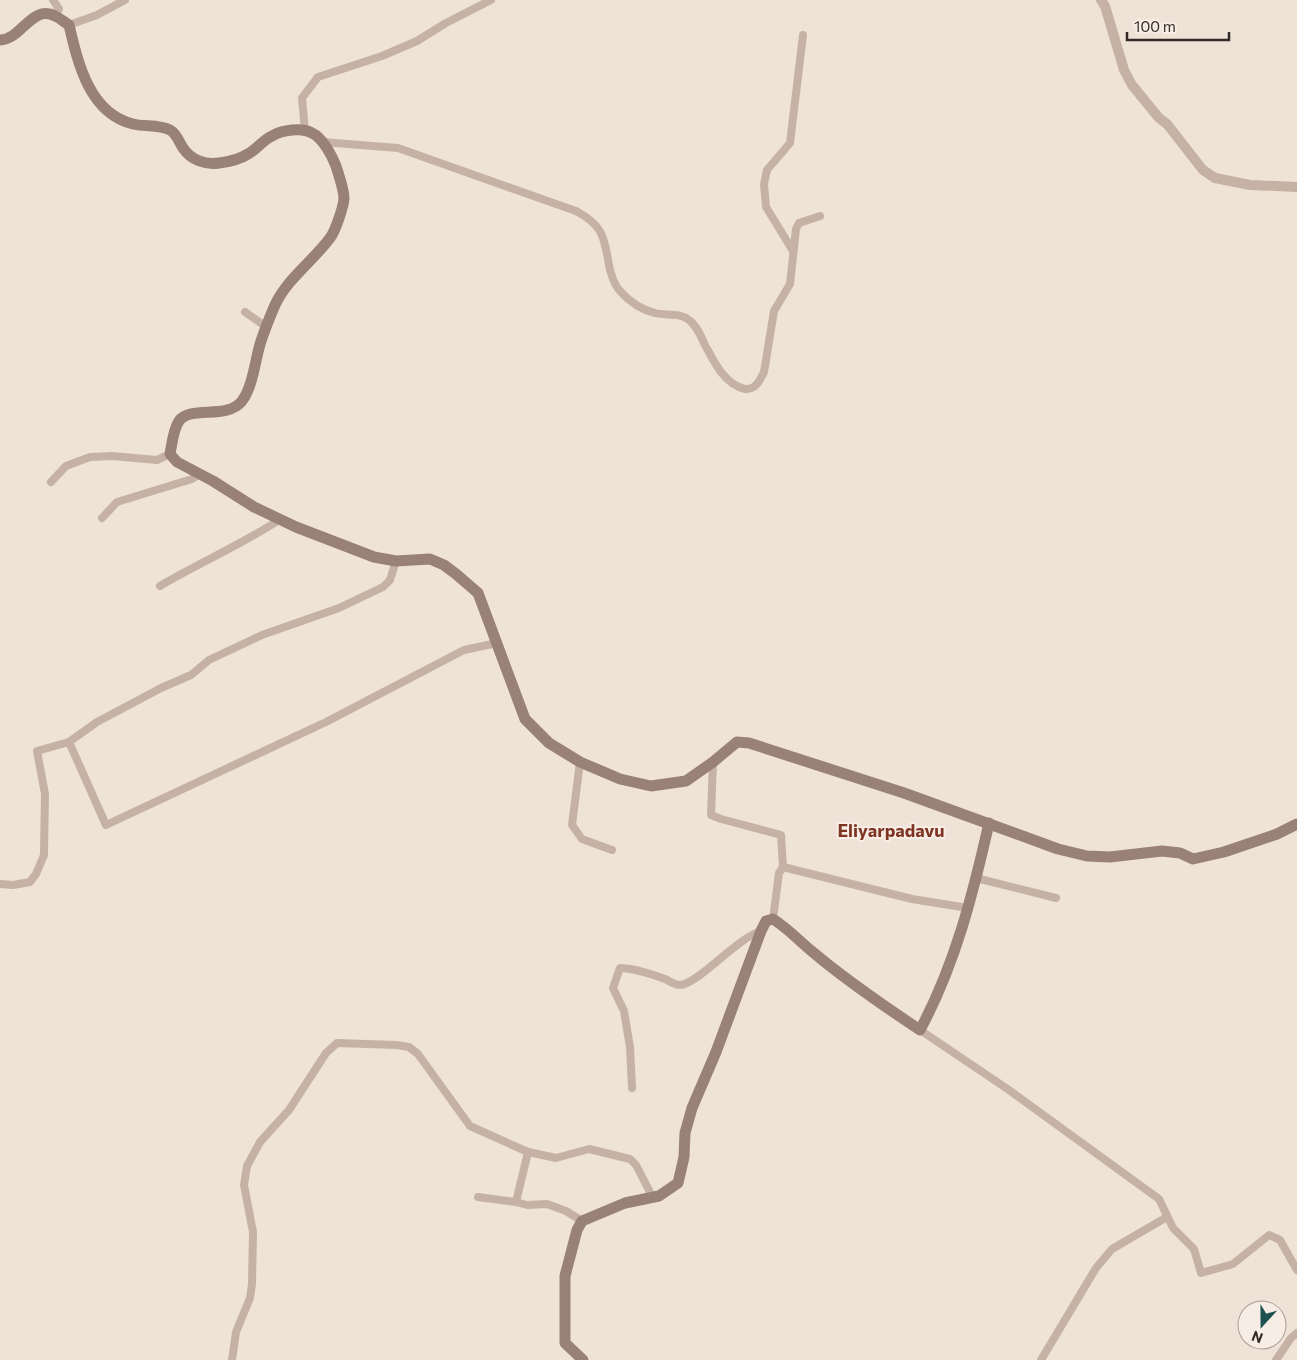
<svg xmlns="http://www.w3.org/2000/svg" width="1297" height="1360" font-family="Commissioner,sans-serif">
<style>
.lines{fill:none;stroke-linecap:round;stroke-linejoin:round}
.minor{stroke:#c6b2a5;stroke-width:8}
.tertiary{stroke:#c6b2a5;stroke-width:10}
.secondary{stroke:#9a8177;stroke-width:11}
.labels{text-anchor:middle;stroke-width:4;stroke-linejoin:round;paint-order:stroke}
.quarter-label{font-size:18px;font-weight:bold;fill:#7d3423;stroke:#f8ede4}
</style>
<rect width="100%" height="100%" fill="#efe3d8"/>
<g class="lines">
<g class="minor">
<path d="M53 0 59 9 54 15"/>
<path d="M69 25 97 15 125 0"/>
<path d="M305 131 302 98 318 77 382 56 417 41 446 23 491 0"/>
<path d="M322 142 398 148 576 211C606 227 604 240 610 270 612 277 615 286 620 291 629 301 642 310 655 313 666 316 679 312 689 320 697 326 701 336 705 345 714 362 725 385 745 389 756 390 760 380 764 372L774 311 790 284 796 229 799 223 820 216"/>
<path d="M793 251 766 207 764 184 767 170 790 143 803 35"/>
<path d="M245 312 265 326"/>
<path d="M51 482 66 466 90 457 112 456 157 460 170 454"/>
<path d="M102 518 117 502 192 479 199 474"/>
<path d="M160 586C199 563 241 545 279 520"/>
<path d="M69 742 97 722 161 688 191 675 209 660 262 635 339 608 383 587 390 580 396 561"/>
<path d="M580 762 572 825 582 839 612 850"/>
<path d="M713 762 711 815 721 819 781 835 783 867 779 873 773 919"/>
<path d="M783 867 912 899 968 908"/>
<path d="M976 878 1056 898"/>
<path d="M0 884 13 885 30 882 36 874 44 855 45 794 37 751 69 742 106 825 326 722 464 650 497 643"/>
<path d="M920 1030 1009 1090 1159 1199 1173 1228 1194 1249 1201 1273 1233 1264 1269 1235 1280 1240 1297 1270"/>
<path d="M632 1088 630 1047 624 1011 613 988 620 968C632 968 654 975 665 979 670 981 674 985 680 985 698 984 737 938 761 931"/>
<path d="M478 1197 516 1202 527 1205 547 1204 566 1211 582 1221"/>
<path d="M516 1202 528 1152"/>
<path d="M232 1360 236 1332 250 1298 252 1284 253 1232 244 1185 247 1166 260 1142 289 1110 326 1053 337 1043 396 1045 409 1047 418 1054 470 1126 528 1152 556 1158 589 1149 630 1159 636 1165 653 1198"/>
<path d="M1041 1360 1096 1268 1112 1249 1167 1217"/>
<path d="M1276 1360 1291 1338 1297 1333"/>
</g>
<path class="tertiary" d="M1101 0 1105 6 1124 70 1132 85 1159 118 1167 124 1203 170 1215 178 1250 185 1297 187"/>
<g class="secondary">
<path d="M0 40C21 40 32 4 55 16 60 18 64 22 69 25 78 63 89 113 133 124 145 127 159 124 170 130 177 134 179 142 183 148 191 160 205 165 219 163 228 162 240 159 248 154 257 149 263 140 272 136 282 130 302 127 312 133 323 138 332 156 336 166 339 176 344 189 344 199 343 208 335 232 330 238 313 261 287 279 275 305 269 319 263 333 259 348 255 363 252 388 242 401 227 420 191 405 179 421 173 430 172 444 170 454L177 462 213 481 254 507 296 527 374 557 396 561 430 559 444 565 456 574 478 593 525 719 549 743 580 762 620 779 651 786 686 781 713 762 737 742 749 743 904 793 1058 849 1087 856 1110 857 1162 851 1180 853 1193 859 1224 852 1277 834 1297 824"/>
<path d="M583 1360 565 1343V1276L577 1230 582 1221 625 1203 659 1196 678 1183 684 1157 685 1133 692 1108 716 1052 761 931 766 921 773 919C790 930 799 941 814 953 847 981 884 1006 920 1030 955 965 973 894 989 823"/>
</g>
</g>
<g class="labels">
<g class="quarter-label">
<text x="891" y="837">Eliyarpadavu</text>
</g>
</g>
<g transform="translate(1262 1325) rotate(201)"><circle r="24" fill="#f8ede4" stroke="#a99f98"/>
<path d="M0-4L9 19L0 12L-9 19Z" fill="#1e5152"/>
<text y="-8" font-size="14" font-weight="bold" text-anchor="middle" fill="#332926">N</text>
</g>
<path d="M1127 32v8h102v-8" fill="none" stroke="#332926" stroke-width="2.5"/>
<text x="1134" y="32" font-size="15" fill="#332926" stroke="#f8ede4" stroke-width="4" paint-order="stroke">100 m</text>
</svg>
